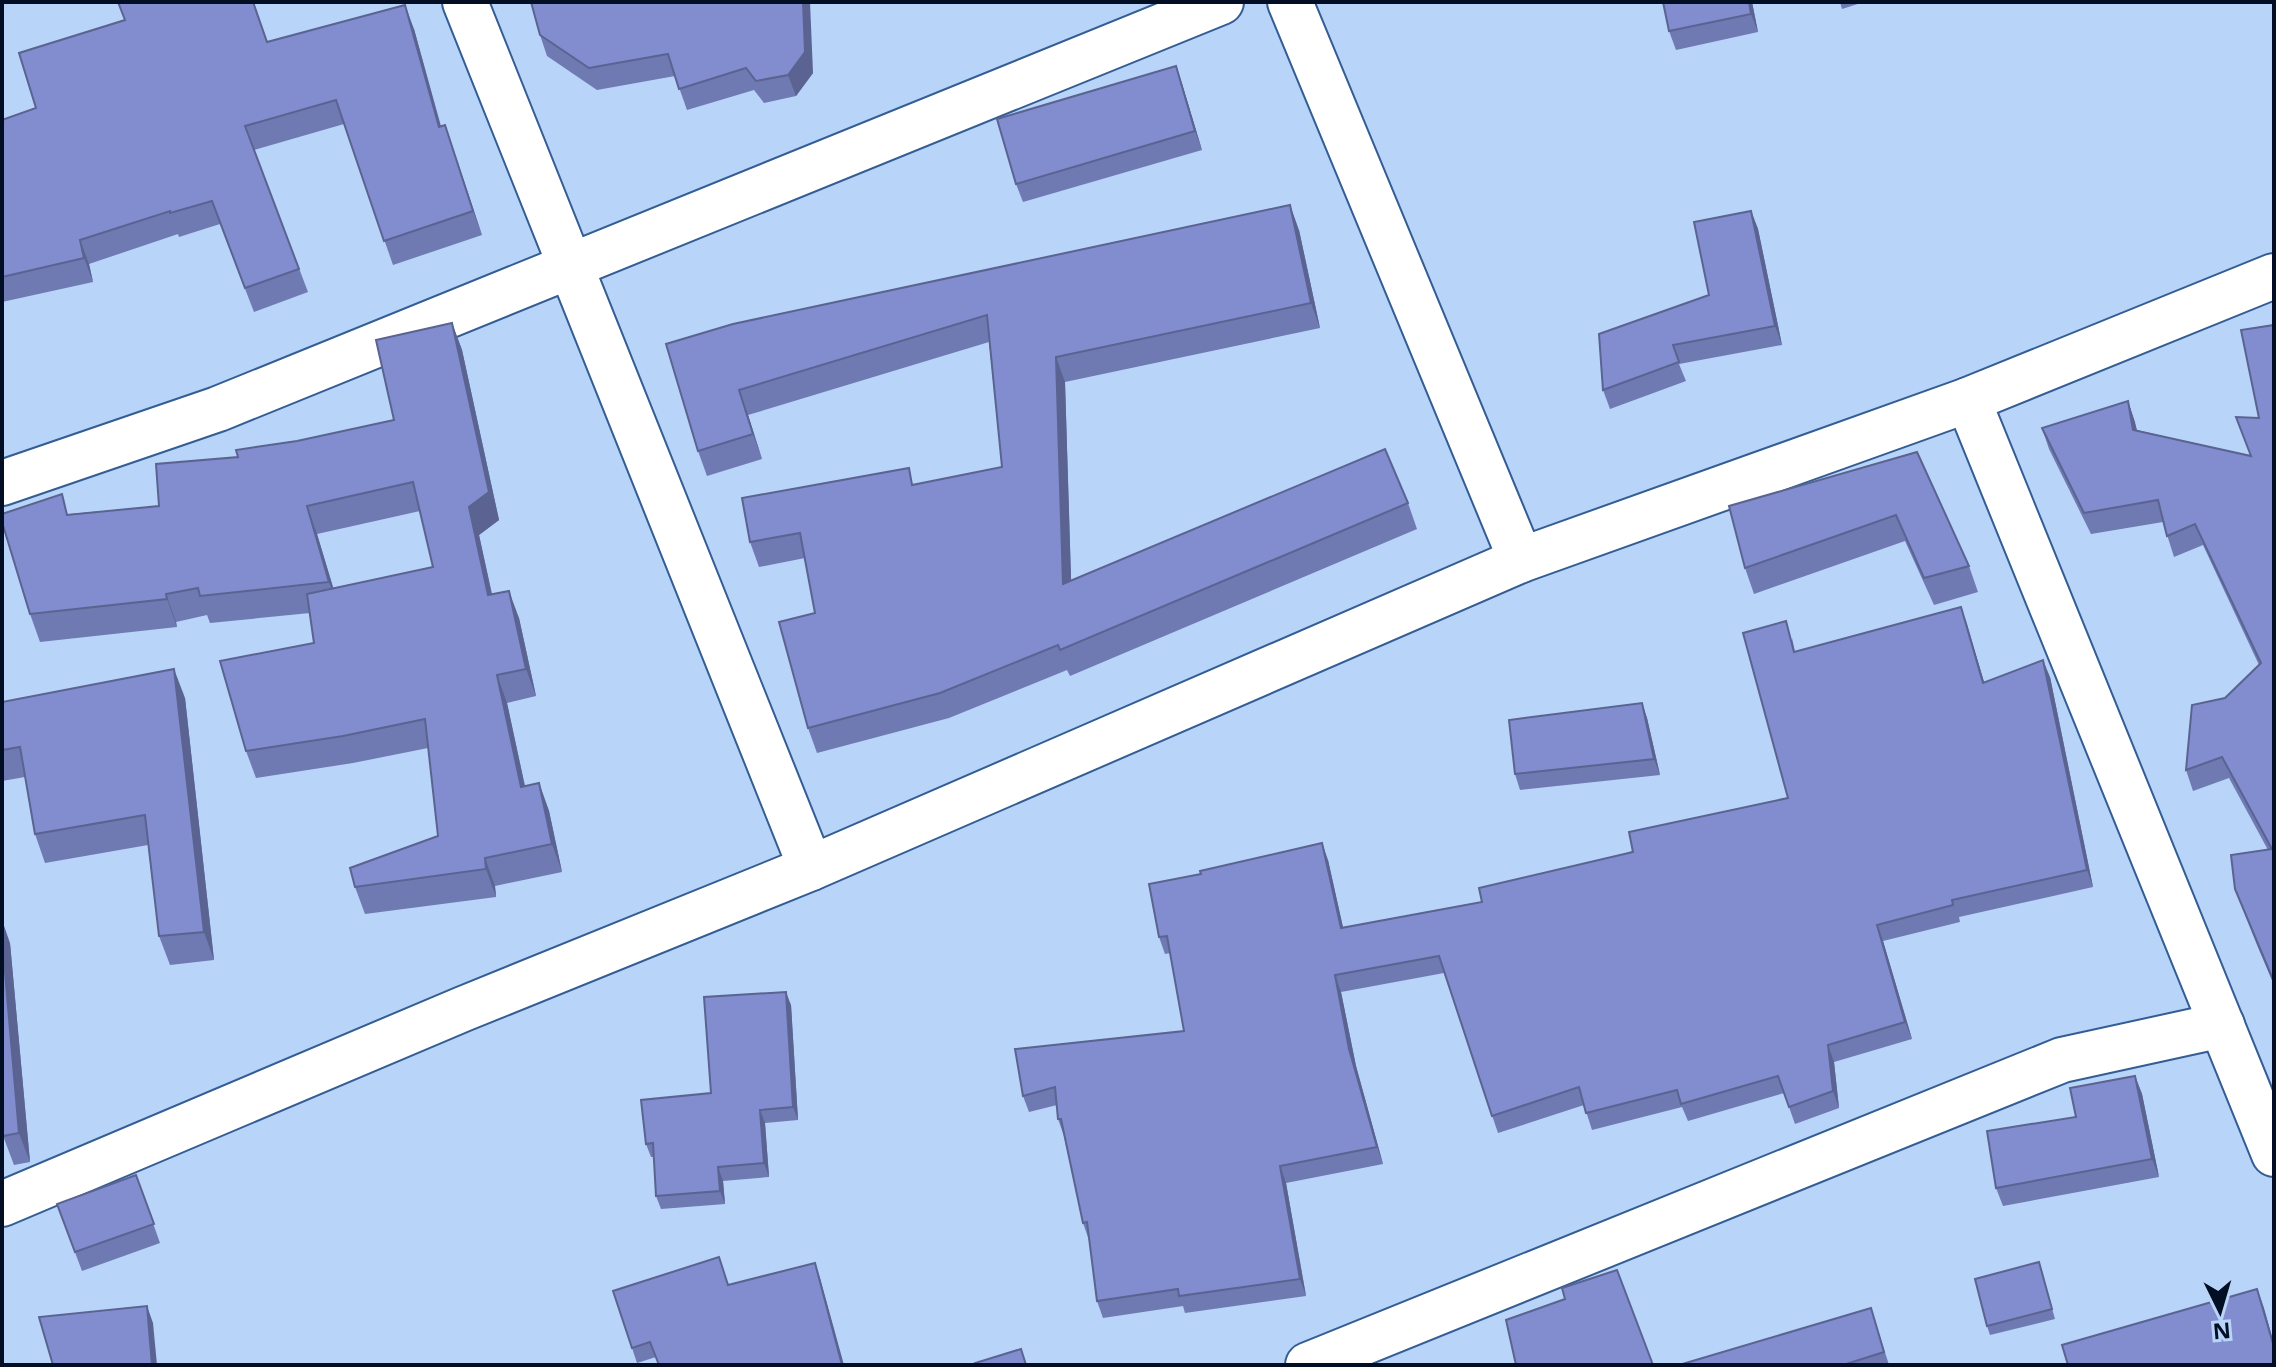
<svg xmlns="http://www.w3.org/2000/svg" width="2276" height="1367" font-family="'Open Sans',sans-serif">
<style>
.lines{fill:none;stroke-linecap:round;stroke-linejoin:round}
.minor-casing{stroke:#335d93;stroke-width:48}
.minor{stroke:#fff;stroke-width:44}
.wall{fill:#6f79b2;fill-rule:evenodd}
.shaded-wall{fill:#5a6391}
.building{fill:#818dcf;stroke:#5a6391;stroke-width:2}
</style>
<rect width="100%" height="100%" fill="#b8d4f8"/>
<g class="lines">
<defs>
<g id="minor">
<path d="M465 2 811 868"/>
<path d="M1290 2 1521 560"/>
<path d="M1968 400 2274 1154"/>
<path d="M2 483 218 409 1221 2"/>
<path d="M2 1204 463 1009 811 868 1521 560 1968 400 2274 276"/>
<path d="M1308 1365 2062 1060 2222 1025"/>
</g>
</defs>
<use href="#minor" class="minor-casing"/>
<use href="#minor" class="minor"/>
</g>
<g class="wall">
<path d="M1663 2H1752L1758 32 1676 50 1669 31Z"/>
<path d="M1840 2H1864L1842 9Z"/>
<path d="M414 29 441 126 445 125 482 235 393 265 344 124 254 150 308 292 254 312 220 224 179 237 178 234 89 264 93 282 2 302V120L267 42Z"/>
<path d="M540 35 813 73 796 96 764 103 754 90 687 110 675 76 597 90 547 56Z"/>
<path d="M1182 84 1202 150 1023 202 1016 184Z"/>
<path d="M1751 211 1758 229 1782 345 1679 364 1686 381 1610 409 1603 390 1709 295Z"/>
<path d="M1299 230 1320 328 1065 382 1071 581 1408 503 1417 529 1070 676 1067 670 949 718 817 753 808 728 815 613 805 558 759 567 750 542 1002 467 989 342 748 415 762 459 707 476 698 451 666 344Z"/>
<path d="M452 323 462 350 499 520 479 535 492 594 519 618 536 696 507 703 525 786 539 783 549 811 562 872 495 886 496 897 365 914 355 887 438 836 428 748 353 763 256 778 246 751 314 643 310 613 210 623 207 615 176 622 177 627 40 642 30 614 69 514 159 506 238 457 297 441 394 420ZM420 511 433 567 333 588 317 534Z"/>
<path d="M2274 325V985L2257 945 2235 889 2268 850 2229 778 2193 791 2186 770 2225 698 2259 665 2203 545 2174 557 2163 522 2091 534 2049 449 2042 428 2128 401 2137 430 2250 456 2259 418Z"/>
<path d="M1917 452 1969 566 1978 592 1934 605 1905 541 1754 594 1745 568Z"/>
<path d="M1961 607 1984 682 2050 677 2093 887 1959 917 1960 922 1883 941 1912 1039 1834 1062 1839 1108 1795 1124 1784 1093 1688 1121 1682 1107 1592 1130 1584 1105 1498 1133 1444 973 1341 992 1356 1066 1383 1164 1286 1183 1306 1296 1185 1313 1183 1306 1103 1318 1097 1301 1089 1240 1083 1223 1064 1136 1058 1119 1057 1105 1029 1112 1023 1096 1184 1031 1170 953 1165 954 1159 937 1328 860 1343 928 1482 902 1788 798 1792 638 1795 652Z"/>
<path d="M185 698 214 960 170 965 159 936 148 845 45 863 35 834 25 777 2 781V702Z"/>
<path d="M1642 703 1647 718 1660 775 1520 790 1515 774Z"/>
<path d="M10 943 30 1162 14 1165 2 1133Z"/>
<path d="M791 1005 798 1120 765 1123 769 1177 723 1181 725 1204 661 1209 656 1196 654 1157H651L646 1144 711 1093Z"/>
<path d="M2135 1076 2142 1094 2159 1177 2003 1206 1996 1188 2076 1117Z"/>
<path d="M136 1175 160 1243 82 1271 57 1204Z"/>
<path d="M2039 1262 2055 1319 1990 1335 1987 1326Z"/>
<path d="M820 1278 656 1357 637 1363 632 1348 729 1285Z"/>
<path d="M1871 1308 1889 1365H1679Z"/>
</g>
<g class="shaded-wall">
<path d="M803 2H810L813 73 796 96 788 75Z"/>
<path d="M1749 2H1752L1758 32 1751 14Z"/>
<path d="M405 5 414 29 447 150 439 127Z"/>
<path d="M1176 66 1182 84 1202 150 1195 131Z"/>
<path d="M445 125 453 148 482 235 473 211Z"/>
<path d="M1290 205 1299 230 1320 328 1311 303Z"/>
<path d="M1751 211 1758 229 1782 345 1775 326Z"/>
<path d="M80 240 89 264 93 282 84 258Z"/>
<path d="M452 323 462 350 499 520 479 535 498 623 488 595 469 507Z"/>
<path d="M1056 357 1065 382 1072 609 1063 584Z"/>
<path d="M739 390 748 415 762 459 753 434Z"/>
<path d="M2128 401 2135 422 2141 451 2133 430Z"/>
<path d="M307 506 317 534 340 610 329 582Z"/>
<path d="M509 591 519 618 536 696 526 669Z"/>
<path d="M166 594 176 622 177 627 167 599Z"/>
<path d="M1961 607 1967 624 1989 699 1983 683Z"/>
<path d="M2043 660 2050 677 2093 887 2087 870Z"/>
<path d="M174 669 185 698 214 960 204 932Z"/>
<path d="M497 675 507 703 531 815 521 787Z"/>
<path d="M1642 703 1647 718 1660 775 1654 759Z"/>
<path d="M539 783 549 811 562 872 552 844Z"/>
<path d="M1322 843 1328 860 1347 945 1341 928Z"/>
<path d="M485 858 495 886 496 897 486 869Z"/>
<path d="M2 920 10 943 30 1162 19 1133 2 938Z"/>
<path d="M1877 925 1883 941 1912 1039 1905 1022Z"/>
<path d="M1335 975 1341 992 1356 1066 1383 1164 1377 1147 1349 1049Z"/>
<path d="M786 992 791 1005 798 1120 793 1107Z"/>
<path d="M1828 1045 1834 1062 1839 1108 1833 1091Z"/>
<path d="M2135 1076 2142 1094 2159 1177 2152 1159Z"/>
<path d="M760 1110 765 1123 769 1177 764 1163Z"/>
<path d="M1280 1166 1286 1183 1306 1296 1300 1279Z"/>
<path d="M718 1167 723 1181 725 1204 720 1191Z"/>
<path d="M815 1263 820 1278 844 1365H842Z"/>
<path d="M2257 1289 2264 1308 2274 1344V1348Z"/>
<path d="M147 1306 153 1323 157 1365H152Z"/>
</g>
<g class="building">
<path d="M118 2H253L267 42 405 5 439 127 445 125 473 211 384 241 336 100 245 126 299 269 245 288 212 201 170 213V211L80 240 84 258 2 277V120L36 108 19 53 125 20Z"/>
<path d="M531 2H803L805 52 788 75 756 81 746 68 679 89 668 54 589 68 540 35Z"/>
<path d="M1663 2H1749L1751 14 1669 31Z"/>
<path d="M1176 66 1195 131 1016 184 997 119Z"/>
<path d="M1290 205 1311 303 1056 357 1063 584 1385 449 1408 503 1060 650 1058 645 940 693 808 728 779 622 815 613 800 533 750 542 742 498 909 468 912 485 1002 467 987 315 739 390 753 434 698 451 666 344 733 324Z"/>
<path d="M1751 211 1775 326 1673 345 1679 362 1603 390 1599 334 1709 295 1694 222Z"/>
<path d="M452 323 489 492 469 507 488 595 509 591 526 669 497 675 521 787 539 783 552 844 485 858 486 869 355 887 350 868 438 836 425 719 343 736 246 751 220 661 314 643 307 594 433 567 413 482 307 506 329 582 200 596 198 588 166 594 167 599 30 614 2 522V514L62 494 67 515 159 506 156 464 238 457 236 450 297 441 394 420 376 340Z"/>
<path d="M2274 325V982L2235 889 2231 855 2272 849 2222 757 2186 770 2192 705 2225 698 2261 663 2195 524 2167 536 2158 500 2084 513 2042 428 2128 401 2133 430 2251 456 2236 417 2259 418 2241 330Z"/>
<path d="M1917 452 1969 566 1924 578 1896 515 1745 568 1729 506Z"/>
<path d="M1961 607 1983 683 2043 660 2087 870 1952 900 1953 905 1877 925 1905 1022 1828 1045 1833 1091 1789 1107 1778 1076 1681 1104 1677 1090 1586 1113 1579 1087 1492 1116 1439 956 1335 975 1349 1049 1377 1147 1280 1166 1300 1279 1179 1296 1178 1289 1097 1301 1087 1222 1083 1223 1061 1119H1058L1055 1087 1023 1096 1015 1049 1184 1031 1167 936 1159 937 1149 884 1201 874 1200 871 1322 843 1341 928 1482 902 1479 888 1633 852 1629 832 1788 798 1743 633 1786 621 1794 652Z"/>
<path d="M174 669 204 932 159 936 145 815 35 834 20 747 2 750V702Z"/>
<path d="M1642 703 1654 759 1515 774 1509 720Z"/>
<path d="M2 938 19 1133 3 1136 2 1133Z"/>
<path d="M786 992 793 1107 760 1110 764 1163 718 1167 720 1191 656 1196 653 1143 646 1144 641 1100 711 1093 704 997Z"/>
<path d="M2135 1076 2152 1159 1996 1188 1987 1131 2076 1117 2070 1088Z"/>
<path d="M136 1175 154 1224 75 1252 57 1204Z"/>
<path d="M719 1257 728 1285 815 1263 842 1365H659L650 1342 632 1348 613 1291Z"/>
<path d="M2039 1262 2052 1309 1987 1326 1975 1279Z"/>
<path d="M1617 1270 1653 1365H1516L1506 1320 1565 1299 1562 1288Z"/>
<path d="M2257 1289 2274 1347V1365H2068L2062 1345Z"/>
<path d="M147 1306 152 1365H53L39 1317Z"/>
<path d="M1871 1308 1884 1352 1843 1365H1679Z"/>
<path d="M1021 1349 1026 1365H976L975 1363Z"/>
</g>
<rect width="2276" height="1367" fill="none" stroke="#010e23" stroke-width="8"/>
<g transform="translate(2220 1311) rotate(175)" stroke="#b8d4f8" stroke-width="6" paint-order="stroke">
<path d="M0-6L14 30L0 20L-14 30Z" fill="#010e23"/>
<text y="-12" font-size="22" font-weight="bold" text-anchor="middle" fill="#010e23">N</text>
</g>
</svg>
